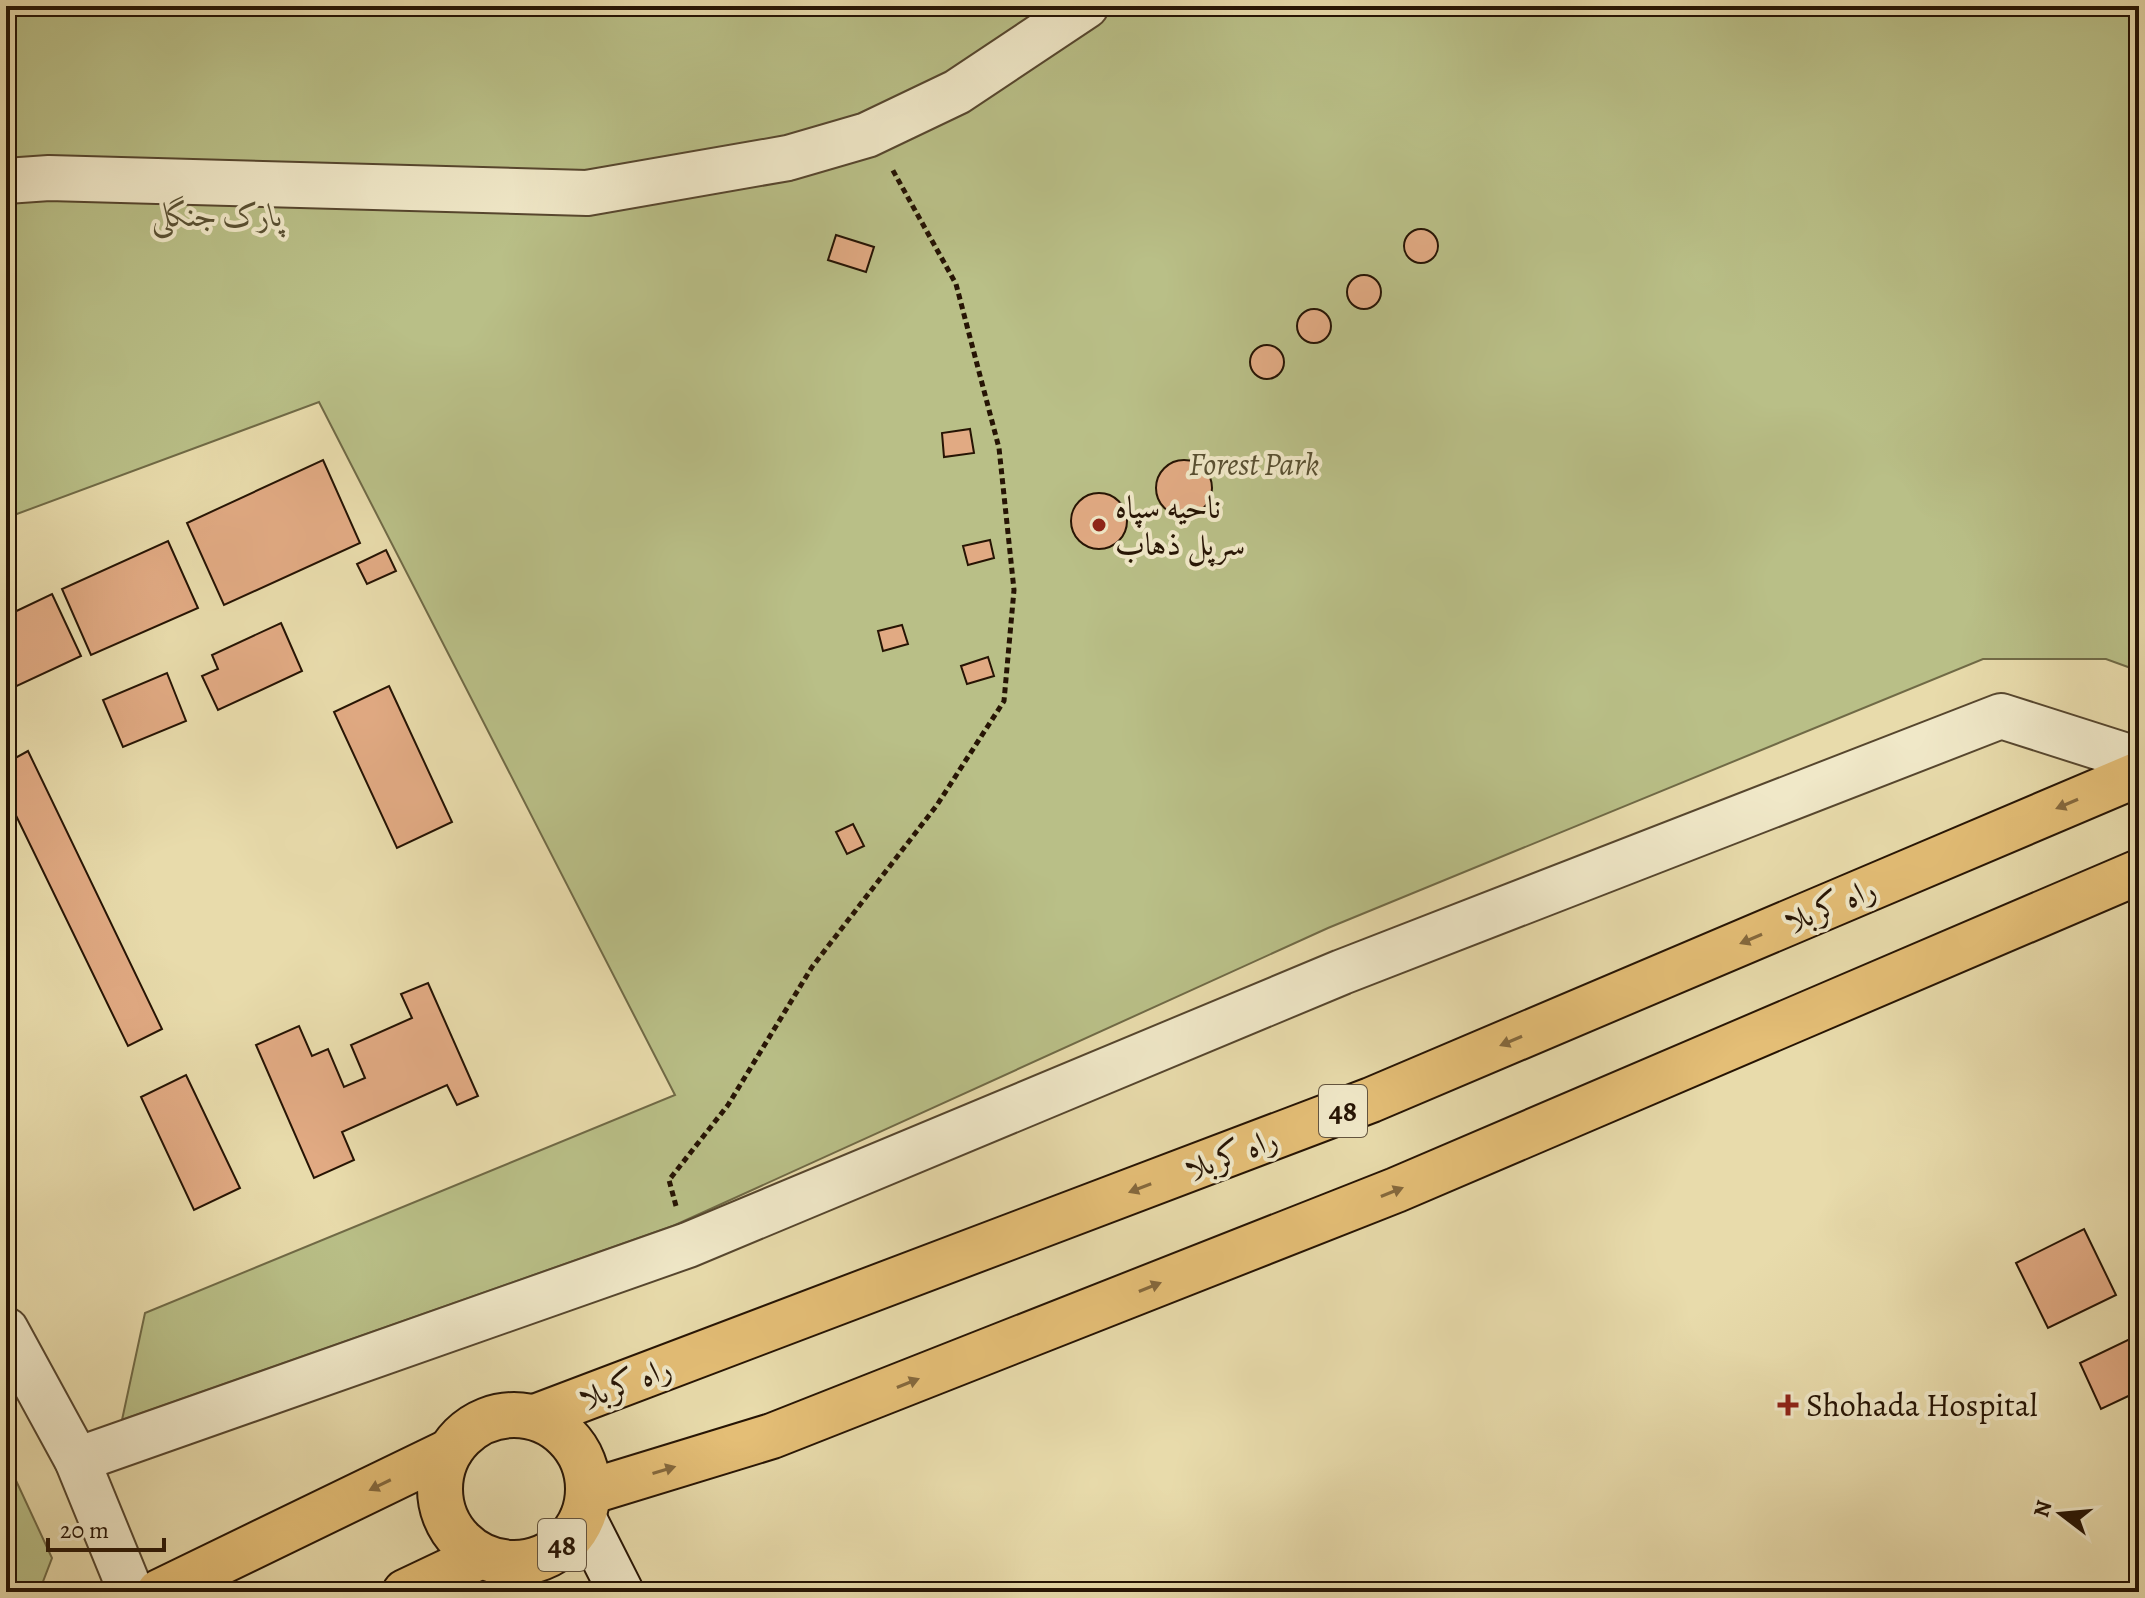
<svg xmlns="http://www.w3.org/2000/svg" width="2145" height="1598" font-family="Alegreya,Amiri,serif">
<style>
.green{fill:#b9bf87;stroke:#706a46;stroke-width:2}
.building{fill:#e1aa83;stroke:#261404;stroke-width:2}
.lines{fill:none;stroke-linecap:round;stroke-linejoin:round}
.street-casing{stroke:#56462e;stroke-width:48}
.secondary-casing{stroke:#261404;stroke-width:48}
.primary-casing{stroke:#261404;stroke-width:48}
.path{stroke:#261404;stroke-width:5;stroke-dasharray:6 4;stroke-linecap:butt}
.street{stroke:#f0e8c8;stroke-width:44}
.secondary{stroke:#f0e8c8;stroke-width:44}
.primary{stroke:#e4be76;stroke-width:44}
.oneway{fill:#85693d}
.poi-dot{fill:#8f2418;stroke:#f0e8c8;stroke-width:3}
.labels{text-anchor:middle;stroke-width:8;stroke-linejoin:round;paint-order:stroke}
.shield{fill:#f0e8c8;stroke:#63543f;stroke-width:2}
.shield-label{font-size:30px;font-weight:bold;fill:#261404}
.park-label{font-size:32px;font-style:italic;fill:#595032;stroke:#f0e8c8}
.poi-label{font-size:32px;fill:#261404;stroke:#f0e8c8;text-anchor:start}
.street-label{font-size:32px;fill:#261404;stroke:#f0e8c8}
</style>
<rect width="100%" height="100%" fill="#e8dbab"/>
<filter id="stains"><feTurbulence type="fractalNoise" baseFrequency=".0025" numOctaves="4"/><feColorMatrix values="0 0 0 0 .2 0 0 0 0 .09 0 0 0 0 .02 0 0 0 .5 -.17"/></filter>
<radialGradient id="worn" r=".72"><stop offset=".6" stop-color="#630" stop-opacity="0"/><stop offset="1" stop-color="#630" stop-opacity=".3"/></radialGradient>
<g class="green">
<path d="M6 6H2139V671L2106 659H1983L1328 928 673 1226 122 1420 145 1313 675 1095 319 402 6 518Z"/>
<path d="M6 1459 52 1558 39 1592H6Z"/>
</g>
<g class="building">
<circle cx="1421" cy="246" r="17"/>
<path d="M836 235 874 247 866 272 828 260Z"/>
<circle cx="1364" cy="292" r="17"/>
<circle cx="1314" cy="326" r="17"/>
<circle cx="1267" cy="362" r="17"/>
<path d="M970 429 974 453 944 457 942 433Z"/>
<circle cx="1184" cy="488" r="28"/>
<path d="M323 460 360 543 224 605 187 523Z"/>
<circle cx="1099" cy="521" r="28"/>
<path d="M990 540 994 558 968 565 963 546Z"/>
<path d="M168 541 198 608 91 655 62 589Z"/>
<path d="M386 550 396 571 367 584 357 564Z"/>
<path d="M52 594 81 656 6 691V616Z"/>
<path d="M281 623 302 671 218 710 202 676 218 669 212 655Z"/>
<path d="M902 625 908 644 883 651 878 631Z"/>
<path d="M988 657 994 676 967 684 961 666Z"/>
<path d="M167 673 186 721 123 747 103 700Z"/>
<path d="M389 686 452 822 397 848 334 712Z"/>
<path d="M28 751 162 1029 128 1046 6 795V763Z"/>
<path d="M853 824 864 846 847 854 836 832Z"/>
<path d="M428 983 478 1096 457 1105 447 1085 342 1132 354 1160 314 1178 256 1045 299 1026 312 1056 328 1049 344 1087 365 1078 351 1045 412 1018 401 994Z"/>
<path d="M186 1075 240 1188 194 1210 141 1097Z"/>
<path d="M2084 1229 2116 1295 2048 1328 2016 1263Z"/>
<path d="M2132 1338 2139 1352V1391L2101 1409 2080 1363Z"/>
</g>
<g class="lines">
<defs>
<g id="street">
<path d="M6 181 49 178 587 193 788 158 867 135 957 92 1086 6"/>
<path d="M6 1330 77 1460 131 1592"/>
<path d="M77 1460 688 1245 1342 972 2001 716 2139 760"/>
</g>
<g id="secondary">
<path d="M583 1517 621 1592"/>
<path d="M502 1563 517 1592"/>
</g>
<g id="primary">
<circle cx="514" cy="1489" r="74"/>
<path d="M535 1417 1371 1100 2139 774"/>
<path d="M589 1492 772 1436 1396 1190 2139 872"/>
<path d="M159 1592 450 1451"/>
<path d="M405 1592 481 1556"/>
</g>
</defs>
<use href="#street" class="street-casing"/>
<use href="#secondary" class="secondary-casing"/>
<use href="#primary" class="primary-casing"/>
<path class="path" d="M676 1206 669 1180 728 1105 812 967 937 805 1004 701 1014 590 999 448 956 284 891 167"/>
<use href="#street" class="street"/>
<use href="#secondary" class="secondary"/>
<use href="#primary" class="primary"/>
</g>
<defs><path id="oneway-solid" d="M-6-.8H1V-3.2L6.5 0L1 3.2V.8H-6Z" transform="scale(2)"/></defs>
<g class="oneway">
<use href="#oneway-solid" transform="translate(2067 804) rotate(157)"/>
<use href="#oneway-solid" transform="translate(1751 939) rotate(157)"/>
<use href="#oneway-solid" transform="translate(1511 1041) rotate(157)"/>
<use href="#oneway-solid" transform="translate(1140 1188) rotate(159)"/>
<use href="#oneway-solid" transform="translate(1392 1192) rotate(-22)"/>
<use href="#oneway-solid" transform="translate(1150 1287) rotate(-22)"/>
<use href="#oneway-solid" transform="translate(908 1383) rotate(-22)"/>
<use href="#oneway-solid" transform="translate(664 1470) rotate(-17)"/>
<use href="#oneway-solid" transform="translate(380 1485) rotate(154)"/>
</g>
<g class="poi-dot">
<circle cx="1099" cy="525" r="8"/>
<path d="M1784 1393h8v8h8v8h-8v8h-8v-8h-8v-8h8z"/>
</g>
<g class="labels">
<g class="shield">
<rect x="1319" y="1085" width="48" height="52" rx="6"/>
<rect x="538" y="1519" width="48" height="52" rx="6"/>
</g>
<g class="shield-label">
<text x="1343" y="1121">48</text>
<text x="562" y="1555">48</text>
</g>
<g class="park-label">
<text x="217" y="226">پارک جنگلی</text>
<text x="1254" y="475">Forest Park</text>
</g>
<g class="poi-label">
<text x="1115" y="518">ناحیه سپاه<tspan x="1115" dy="37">سرپل ذهاب</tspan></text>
<text x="1806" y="1416">Shohada Hospital</text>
</g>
<g class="street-label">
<text transform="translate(1830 905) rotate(-23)" y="11">راه کربلا</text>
<text transform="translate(1231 1154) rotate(-21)" y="11">راه کربلا</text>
<text transform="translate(625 1383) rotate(-21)" y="11">راه کربلا</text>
</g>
</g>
<rect width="2145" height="1598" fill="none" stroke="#e8dbab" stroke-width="32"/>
<rect x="8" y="8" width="2129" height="1582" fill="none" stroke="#261404" stroke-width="4"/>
<rect x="16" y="16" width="2113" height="1566" fill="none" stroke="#261404" stroke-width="2"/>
<g transform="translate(2061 1514) rotate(286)" stroke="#f0e8c8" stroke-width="6" paint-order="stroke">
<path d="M0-6L14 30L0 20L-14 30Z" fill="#261404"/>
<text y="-12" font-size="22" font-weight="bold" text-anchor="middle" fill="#261404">N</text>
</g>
<path d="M48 1538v12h116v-12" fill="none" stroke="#261404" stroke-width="4"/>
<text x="60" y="1538" font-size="24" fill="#261404" stroke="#f0e8c8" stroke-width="6" paint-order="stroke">20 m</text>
<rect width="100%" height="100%" filter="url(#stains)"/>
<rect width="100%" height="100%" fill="url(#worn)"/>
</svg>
